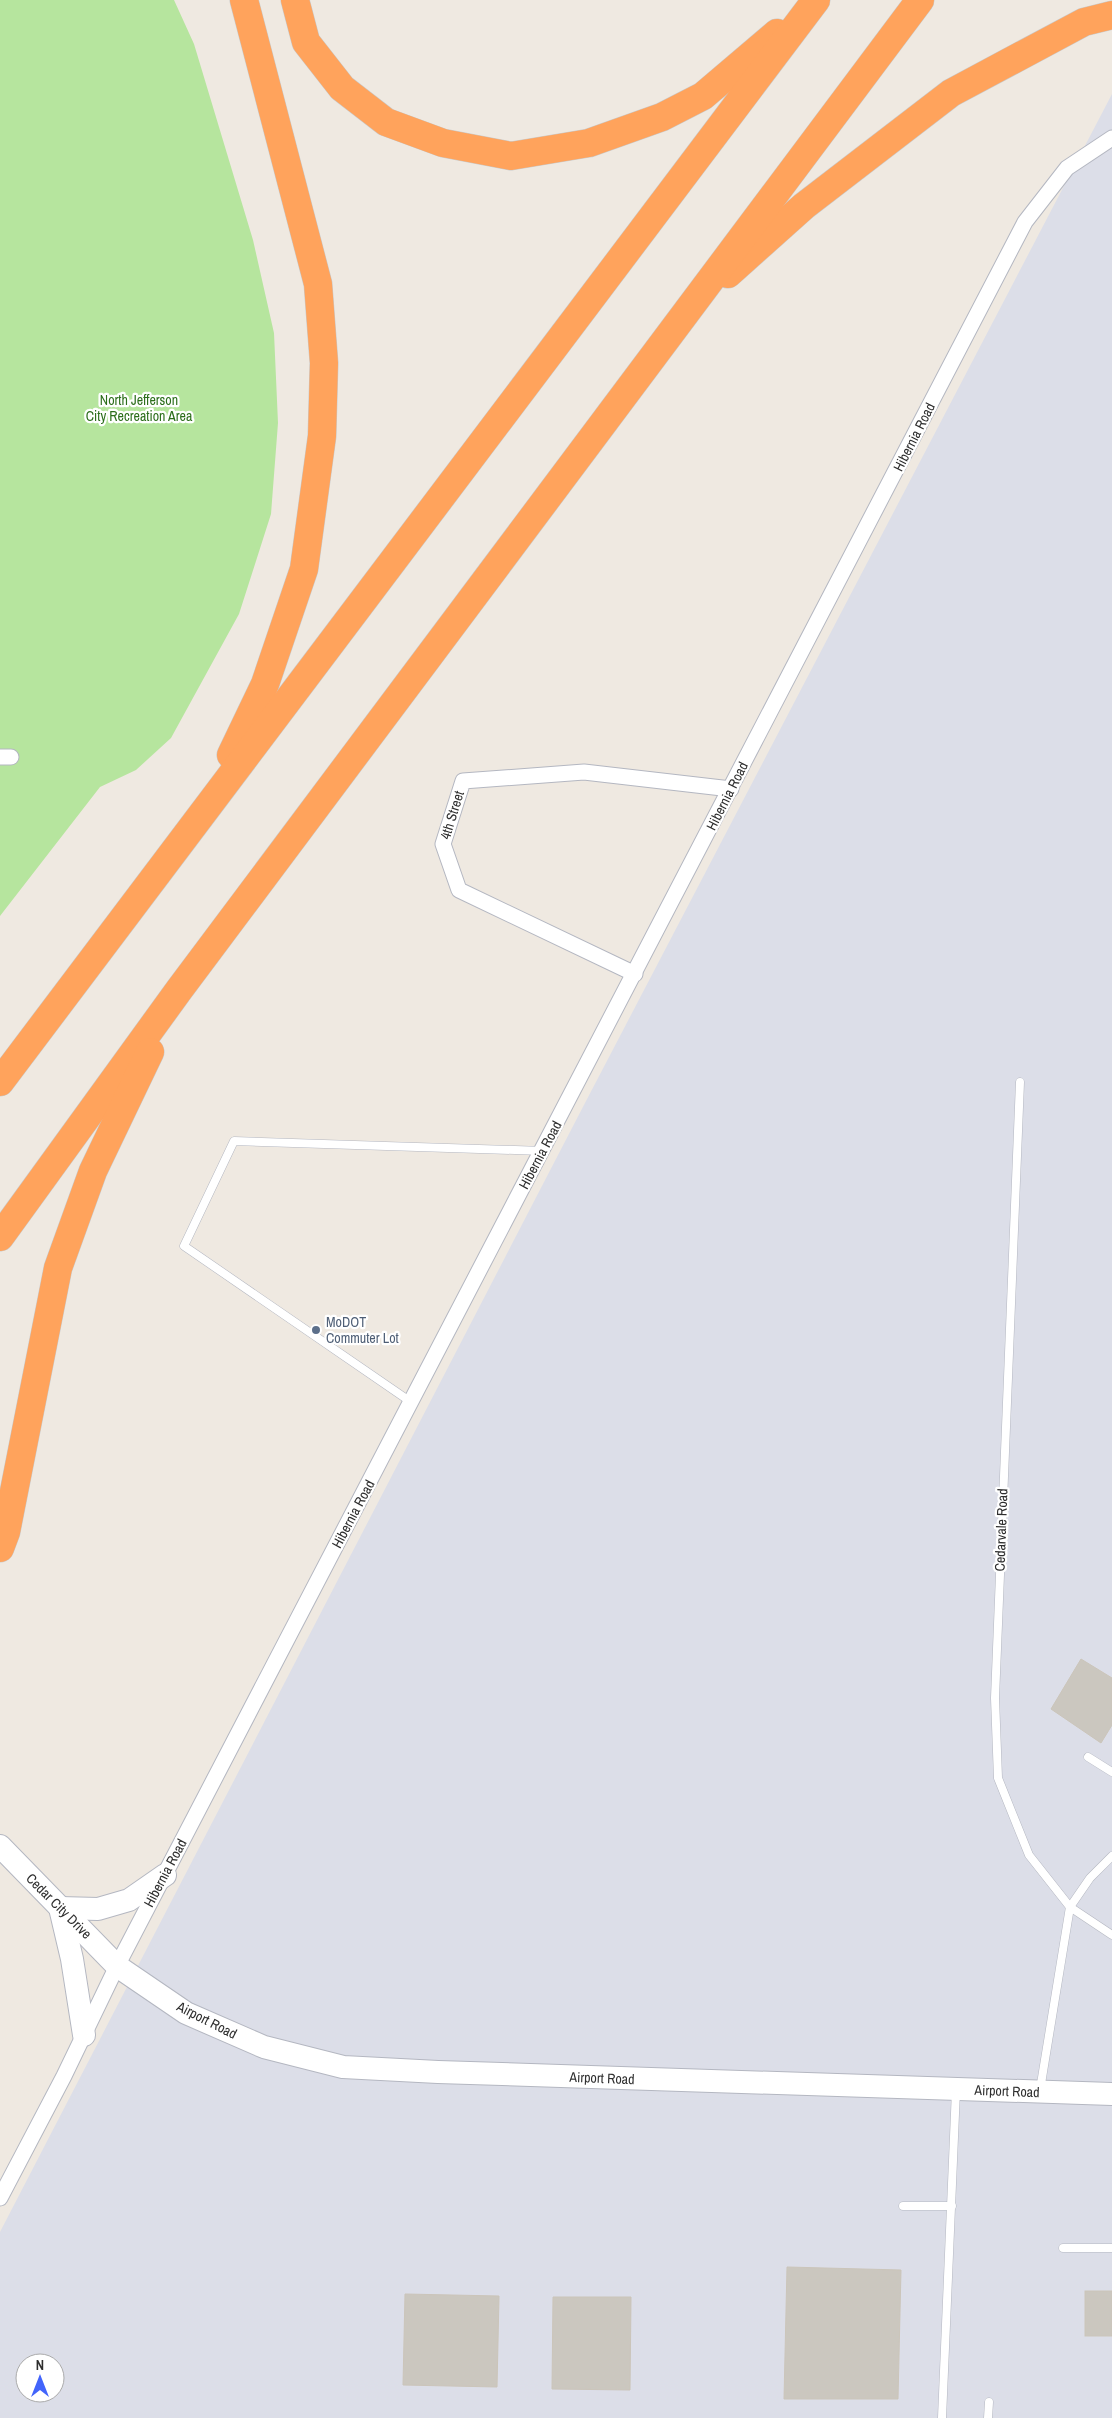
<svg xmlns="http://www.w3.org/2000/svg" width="1112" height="2418" font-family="'Archivo Narrow',sans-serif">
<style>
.airport{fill:#dcdee8;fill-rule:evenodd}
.park{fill:#b6e59e}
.building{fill:#cbc7bf;stroke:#cbc5ba}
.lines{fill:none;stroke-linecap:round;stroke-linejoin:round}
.lane-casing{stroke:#b4b7c1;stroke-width:9}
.street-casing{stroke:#b4b7c1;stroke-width:17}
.secondary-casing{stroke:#b4b7c1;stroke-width:24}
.highway-casing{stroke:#c9c9c9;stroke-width:29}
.lane{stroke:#fff;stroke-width:8}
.street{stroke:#fff;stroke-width:15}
.secondary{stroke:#fff;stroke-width:22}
.highway{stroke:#ffa35c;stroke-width:28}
.service-dot{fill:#5c6f8a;stroke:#fff;stroke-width:2}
.labels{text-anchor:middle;stroke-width:4.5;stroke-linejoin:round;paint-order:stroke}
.park-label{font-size:14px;fill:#2c6e1b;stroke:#fff}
.street-label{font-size:14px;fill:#2e2e2e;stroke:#fff}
.service-label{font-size:14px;fill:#4e5e75;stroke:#fff;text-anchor:start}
</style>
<rect width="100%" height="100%" fill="#efe9e1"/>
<path class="airport" d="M1112 94V2418H0V2232L585 1103ZM25 2363H55V2393H25Z"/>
<path class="park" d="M0 0H174L194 44 253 240 274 333 278 423 271 514 239 614 171 738 136 770 100 787 0 916Z"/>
<g class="building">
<path d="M1081 1659 1112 1678V1725L1101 1743 1051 1709Z"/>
<path d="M787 2267 901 2270 898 2399H784Z"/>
<rect x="1085" y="2291" width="27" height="45"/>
<path d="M405 2294 499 2296 497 2387 403 2385Z"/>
<path d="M553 2297H631L630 2390 552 2389Z"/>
</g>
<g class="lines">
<defs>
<g id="lane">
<path d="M1020 1082 995 1698 998 1778 1029 1855 1070 1907 1112 1935"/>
<path d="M411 1402 184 1246 234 1141 543 1151"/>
<path d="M1088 1757 1112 1772"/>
<path d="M1040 2090 1070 1907 1090 1878 1112 1856"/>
<path d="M903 2206H952"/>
<path d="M1063 2248H1112"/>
<path d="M942 2418 956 2090"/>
<path d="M988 2418 989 2402"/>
</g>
<g id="street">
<path d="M0 757H11"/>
<path d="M635 974 459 890 443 844 463 781 584 772 731 789"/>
<path d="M0 2198 64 2076 117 1966 1025 222 1067 168 1112 138"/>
</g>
<g id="secondary">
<path d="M0 1846 117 1966 186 2013 264 2047 343 2067 438 2072 1112 2094"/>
<path d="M84 2035 72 1959 60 1908 98 1909 129 1900 165 1875"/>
</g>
<g id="highway">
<path d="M295 0 306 42 342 88 386 122 443 143 511 156 589 143 662 117 703 96 777 33"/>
<path d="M728 274 804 206 951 93 1084 22 1112 15"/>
<path d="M231 755 265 684 304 569 322 436 324 363 318 284 244 0"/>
<path d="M0 1082 816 0"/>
<path d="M0 1237 179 990 920 0"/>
<path d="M0 1548 6 1532 58 1268 93 1171 150 1052"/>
</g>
</defs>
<use href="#lane" class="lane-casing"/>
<use href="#street" class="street-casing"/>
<use href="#secondary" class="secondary-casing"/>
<use href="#highway" class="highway-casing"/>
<use href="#lane" class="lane"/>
<use href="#street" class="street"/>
<use href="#secondary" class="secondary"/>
<use href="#highway" class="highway"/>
</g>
<circle class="service-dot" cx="316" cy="1330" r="5"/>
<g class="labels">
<g class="park-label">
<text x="139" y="405">North Jefferson<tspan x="139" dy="16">City Recreation Area</tspan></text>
</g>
<g class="street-label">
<text transform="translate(914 437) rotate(-63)" y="5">Hibernia Road</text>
<text transform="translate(727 796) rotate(-63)" y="5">Hibernia Road</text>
<text transform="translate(452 815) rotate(-73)" y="5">4th Street</text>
<text transform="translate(540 1155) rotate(-62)" y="5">Hibernia Road</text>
<text transform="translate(353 1514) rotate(-62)" y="5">Hibernia Road</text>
<text transform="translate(1001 1530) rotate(-88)" y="5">Cedarvale Road</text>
<text transform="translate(165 1873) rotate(-62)" y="5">Hibernia Road</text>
<text transform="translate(59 1906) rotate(45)" y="5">Cedar City Drive</text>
<text transform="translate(207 2020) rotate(27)" y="5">Airport Road</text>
<text transform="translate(602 2078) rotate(2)" y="5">Airport Road</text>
<text transform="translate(1007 2091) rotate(2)" y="5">Airport Road</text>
</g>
<g class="service-label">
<text x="326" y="1327">MoDOT<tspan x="326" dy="16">Commuter Lot</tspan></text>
</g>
</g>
<g transform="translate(40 2378)"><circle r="24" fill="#ffffff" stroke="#ababab"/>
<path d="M0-4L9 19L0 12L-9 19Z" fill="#4264fb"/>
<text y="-8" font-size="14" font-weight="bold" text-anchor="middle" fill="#2e2e2e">N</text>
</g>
</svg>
